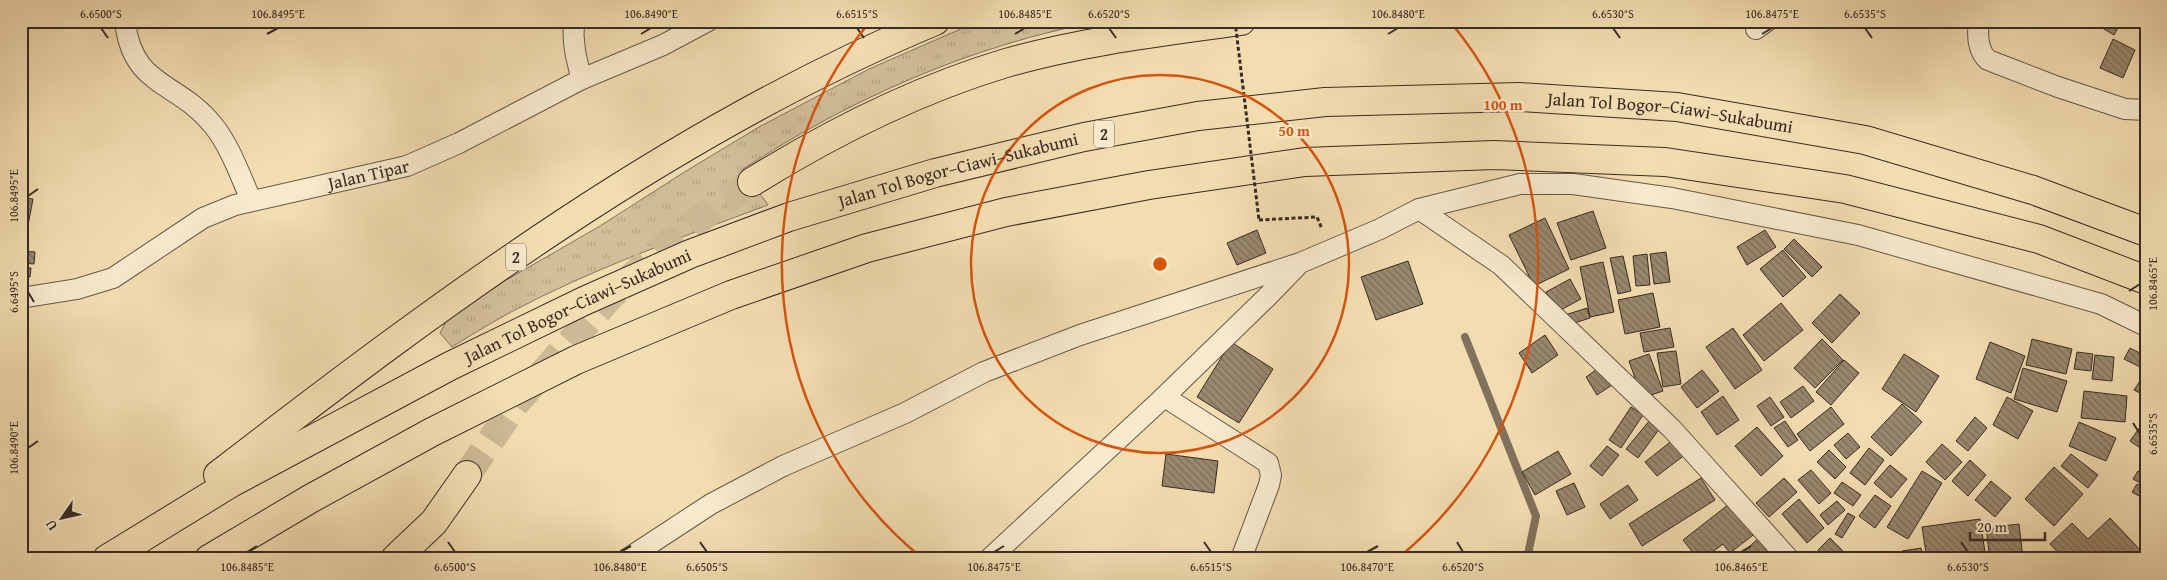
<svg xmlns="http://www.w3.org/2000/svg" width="2167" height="580" font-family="'Gentium Book Plus',serif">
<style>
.grass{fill:url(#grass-tufts);stroke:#857560}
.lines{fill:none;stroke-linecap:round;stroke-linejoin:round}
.stream{stroke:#82715d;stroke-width:8}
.building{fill:url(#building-back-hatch);stroke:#382b26}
.highway-tunnel{stroke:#cdb995;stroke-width:28;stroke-dasharray:28 14;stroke-linecap:butt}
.street-casing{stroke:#665849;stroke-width:22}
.highway-casing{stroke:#382b26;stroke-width:30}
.path{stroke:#382b26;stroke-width:3;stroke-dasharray:4 2.5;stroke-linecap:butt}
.street{stroke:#f7e9cc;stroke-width:20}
.highway{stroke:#f2ddb1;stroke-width:28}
.path-bridge{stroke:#382b26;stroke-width:3;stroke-dasharray:4 2.5;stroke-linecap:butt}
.ticks{fill:none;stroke:#382b26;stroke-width:2}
.ring{fill:none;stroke:#d6540f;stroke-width:2.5}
.labels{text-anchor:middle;stroke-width:5;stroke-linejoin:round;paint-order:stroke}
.shield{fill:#f7e9cc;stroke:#716458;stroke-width:1}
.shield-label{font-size:16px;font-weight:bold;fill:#382b26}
.street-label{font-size:18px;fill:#382b26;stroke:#f7e9cc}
.centre{fill:#d6540f;stroke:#f7e9cc;stroke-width:2.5}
.ring-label{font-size:15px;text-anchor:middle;font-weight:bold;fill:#d6540f;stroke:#f7e9cc;stroke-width:5;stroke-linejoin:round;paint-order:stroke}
.neatline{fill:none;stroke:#382b26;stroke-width:2}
.ticks-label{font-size:12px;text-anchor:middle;fill:#382b26}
</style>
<defs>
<pattern id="grass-tufts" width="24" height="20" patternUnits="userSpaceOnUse" patternTransform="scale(1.25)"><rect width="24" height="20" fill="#d2bf99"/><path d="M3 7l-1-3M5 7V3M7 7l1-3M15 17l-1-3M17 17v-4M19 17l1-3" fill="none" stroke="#b5a484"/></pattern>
<pattern id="building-back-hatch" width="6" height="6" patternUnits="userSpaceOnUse" patternTransform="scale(1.25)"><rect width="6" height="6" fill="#99886e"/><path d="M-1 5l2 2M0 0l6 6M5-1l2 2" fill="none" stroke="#7e6f5a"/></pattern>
</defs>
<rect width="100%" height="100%" fill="#f2ddb1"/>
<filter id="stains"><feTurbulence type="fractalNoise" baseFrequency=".004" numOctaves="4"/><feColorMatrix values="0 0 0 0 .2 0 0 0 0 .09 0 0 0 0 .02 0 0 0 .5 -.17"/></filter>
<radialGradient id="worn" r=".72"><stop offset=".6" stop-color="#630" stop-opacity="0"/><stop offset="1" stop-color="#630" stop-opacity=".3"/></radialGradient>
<path class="grass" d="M979 21H1101C972 45 852 98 743 169L768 205C682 237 592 269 511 312 491 323 471 335 452 347L440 333 447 320 503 282 600 226 686 171 759 127 869 69Z"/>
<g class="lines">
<path class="stream" d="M1465 337 1536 516 1527 559"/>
</g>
<g class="building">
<path d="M2102 21H2122L2114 35 2099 26Z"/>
<path d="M2128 21H2146V31L2127 23Z"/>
<path d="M2113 39 2135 50 2123 78 2100 68Z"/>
<path d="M21 197 33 199 25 241 21 240Z"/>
<path d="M1593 211 1606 248 1571 260 1557 223Z"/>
<path d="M1545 218 1569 269 1534 286 1509 235Z"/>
<path d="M1257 230 1266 253 1237 265 1227 243Z"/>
<path d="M1765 230 1776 247 1747 265 1737 247Z"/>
<path d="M1794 239 1822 267 1812 277 1784 249Z"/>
<path d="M1783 250 1806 277 1783 297 1760 269Z"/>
<path d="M21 251 35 252 34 264 21 263Z"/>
<path d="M1666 252 1670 282 1654 284 1650 254Z"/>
<path d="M1647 254 1650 285 1636 286 1633 256Z"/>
<path d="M1623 256 1631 291 1618 294 1610 258Z"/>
<path d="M1408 261 1423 304 1376 320 1361 277Z"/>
<path d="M1603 262 1614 312 1590 317 1580 267Z"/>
<path d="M21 267 31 268 30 277 21 276Z"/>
<path d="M1570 279 1581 299 1557 312 1546 292Z"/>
<path d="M1653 293 1660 327 1625 334 1618 300Z"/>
<path d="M1840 294 1860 313 1832 343 1812 323Z"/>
<path d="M1781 303 1803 330 1764 361 1743 335Z"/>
<path d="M1587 308 1590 318 1568 325 1565 315Z"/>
<path d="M1670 328 1674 347 1644 352 1640 333Z"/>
<path d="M1733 328 1762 370 1735 389 1706 347Z"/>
<path d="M1545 335 1558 355 1532 373 1519 353Z"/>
<path d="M1822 339 1843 360 1815 388 1794 368Z"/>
<path d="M2032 339 2072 349 2066 374 2026 365Z"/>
<path d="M1231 342 1273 369 1239 423 1197 397Z"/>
<path d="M1990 342 2025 356 2011 393 1976 379Z"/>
<path d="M2130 348 2146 356 2142 368 2124 359Z"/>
<path d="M1676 351 1681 384 1663 387 1657 353Z"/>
<path d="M2077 352 2093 354 2091 371 2074 369Z"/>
<path d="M1649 354 1663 391 1642 398 1629 361Z"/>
<path d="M1904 354 1939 376 1916 412 1882 389Z"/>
<path d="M2095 355 2114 357 2112 381 2092 379Z"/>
<path d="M1844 360 1859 373 1831 405 1816 392Z"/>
<path d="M1600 367 1612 385 1597 395 1586 377Z"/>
<path d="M2023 368 2067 381 2057 412 2014 399Z"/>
<path d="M1702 370 1719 391 1697 408 1681 387Z"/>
<path d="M2146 372V396L2134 390Z"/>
<path d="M1803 386 1814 401 1791 418 1780 402Z"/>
<path d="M2084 391 2127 396 2125 422 2081 418Z"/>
<path d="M1723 396 1739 420 1717 435 1701 412Z"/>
<path d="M1770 397 1784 417 1771 426 1757 406Z"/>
<path d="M2007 397 2033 411 2018 439 1993 425Z"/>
<path d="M1902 404 1922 422 1891 456 1871 437Z"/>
<path d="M1631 407 1643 415 1621 448 1609 440Z"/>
<path d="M1831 407 1844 424 1810 451 1797 434Z"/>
<path d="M1975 417 1987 428 1968 451 1956 441Z"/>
<path d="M1650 420 1660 428 1638 458 1626 449Z"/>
<path d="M1785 421 1798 440 1788 447 1774 428Z"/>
<path d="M2079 422 2116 438 2106 461 2069 446Z"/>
<path d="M2143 423 2146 425V452L2130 441Z"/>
<path d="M1757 427 1783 456 1761 476 1735 446Z"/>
<path d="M1848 433 1860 447 1846 459 1834 445Z"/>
<path d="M1674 439 1686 454 1657 476 1645 462Z"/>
<path d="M1942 444 1962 462 1945 480 1926 462Z"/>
<path d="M1607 446 1619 455 1602 476 1590 466Z"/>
<path d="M1869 448 1884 460 1865 485 1850 473Z"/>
<path d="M1829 450 1846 467 1835 479 1817 462Z"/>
<path d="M1558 451 1571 474 1535 495 1522 472Z"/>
<path d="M1166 454 1218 461 1214 493 1162 486Z"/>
<path d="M2071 454 2098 475 2088 488 2061 466Z"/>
<path d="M1970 460 1986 475 1968 496 1952 481Z"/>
<path d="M1890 465 1907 479 1891 498 1874 483Z"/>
<path d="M2054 467 2083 494 2054 526 2025 499Z"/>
<path d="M1811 470 1831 493 1819 504 1798 480Z"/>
<path d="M1922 471 1942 483 1908 539 1887 527Z"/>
<path d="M2138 471 2146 476V486L2133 479Z"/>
<path d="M1701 478 1715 500 1642 546 1629 524Z"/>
<path d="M1784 478 1797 492 1769 517 1756 503Z"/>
<path d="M1991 481 2011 498 1995 517 1975 500Z"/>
<path d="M1842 482 1861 495 1853 506 1834 493Z"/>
<path d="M1574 483 1585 507 1567 515 1556 491Z"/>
<path d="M2137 484 2146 489V500L2132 492Z"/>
<path d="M1628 485 1638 500 1610 519 1600 504Z"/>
<path d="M1875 495 1891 506 1875 528 1859 516Z"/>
<path d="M1799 499 1824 528 1807 543 1782 514Z"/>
<path d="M1733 501 1757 532 1730 553 1723 544 1703 559H1698L1683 540Z"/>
<path d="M1837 501 1845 510 1828 525 1820 515Z"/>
<path d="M1848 513 1855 517 1842 538 1835 534Z"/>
<path d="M2110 518 2144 554 2139 559H2064L2050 544 2072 523 2088 539Z"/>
<path d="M1980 519 1986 559H1927L1922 527Z"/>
<path d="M2019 524 2023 559H1990L1986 528Z"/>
<path d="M1762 535 1774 548 1762 559H1736Z"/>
<path d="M1830 538 1851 559H1826L1818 550Z"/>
<path d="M1921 548 1923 559H1903L1902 551Z"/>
</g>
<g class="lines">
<path class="highway-tunnel" d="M467 475 517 402 610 297 654 256 718 205 752 182"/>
<defs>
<g id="street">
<path d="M125 21C132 88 178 81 213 125 230 146 240 175 251 200"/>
<path d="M574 21C572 42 576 59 582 79"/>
<path d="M1979 21C1977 35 1978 51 1988 60L2058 87 2125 109 2146 110"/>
<path d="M1756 29 1767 21"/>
<path d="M1419 209 1501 265 1672 429 1789 559"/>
<path id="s1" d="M21 298 77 289 113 278 203 218 235 205 407 166 459 143 582 79 663 45 708 21"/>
<path d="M1163 398 1171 401 1268 463 1271 475 1269 485 1241 559"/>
<path d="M627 559 711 504 783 466 905 413 984 372 1080 335 1300 263 1380 229 1419 209 1520 184H1573L1672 198 1858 235 2101 304 2146 326"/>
<path d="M989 559 1163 398 1267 297 1297 266"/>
</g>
<g id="highway">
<path d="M752 182C831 133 916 90 1006 63 1083 41 1162 32 1241 21"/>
<path d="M218 475C441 303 673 130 935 21"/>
<path id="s2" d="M107 559 231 483 450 366 584 301 690 254 789 217 935 173 1084 137 1198 116 1325 102 1519 97 1677 107 1865 140 2033 190 2146 232"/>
<path d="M209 559 310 499 432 432 576 360 731 295 867 248 1006 212 1149 185 1305 162 1494 155 1665 162 1845 189 2039 239 2146 280"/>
<path d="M395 559 434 522 467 475"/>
</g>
</defs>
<use href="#street" class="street-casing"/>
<use href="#highway" class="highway-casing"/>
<path class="path" d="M1259 220 1317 217 1322 229"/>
<use href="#street" class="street"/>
<use href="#highway" class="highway"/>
<path class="path-bridge" d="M1235 21 1259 220"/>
</g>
<path class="ticks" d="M101 28 108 38M857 28 864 38M1109 28 1116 38M1613 28 1620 38M1865 28 1872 38M267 34 278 28M641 34 651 28M1015 34 1025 28M1388 34 1398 28M1762 34 1772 28M28 196 38 189M2129 291 2140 284M28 292 34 302M2133 423 2140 434M28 448 38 441M448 542 455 552M700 542 707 552M1204 542 1211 552M1457 542 1463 552M1961 542 1968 552M247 552 257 546M620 552 631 546M994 552 1004 546M1367 552 1378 546M1741 552 1751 546"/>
<g class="ring">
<circle cx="1160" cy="264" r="189"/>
<path d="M922 558A378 378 0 0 1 868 24M1452 24A378 378 0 0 1 1398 558"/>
</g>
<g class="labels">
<g class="shield">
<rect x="1094" y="120.5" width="20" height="27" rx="4"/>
<rect x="506" y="243.5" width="20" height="27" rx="4"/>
</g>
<g class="shield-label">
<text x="1104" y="140">2</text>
<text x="516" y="263">2</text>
</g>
<g class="street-label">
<text dy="6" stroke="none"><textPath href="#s2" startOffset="1660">Jalan Tol Bogor–Ciawi–Sukabumi</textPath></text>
<text dy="6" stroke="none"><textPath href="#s2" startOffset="940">Jalan Tol Bogor–Ciawi–Sukabumi</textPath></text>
<text dy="6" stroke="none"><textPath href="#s1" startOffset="374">Jalan Tipar</textPath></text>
<text dy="6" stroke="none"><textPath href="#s2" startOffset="535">Jalan Tol Bogor–Ciawi–Sukabumi</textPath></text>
</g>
</g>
<circle cx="1160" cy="264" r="8" class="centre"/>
<g class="ring-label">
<text x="1503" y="110">100 m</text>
<text x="1294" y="136">50 m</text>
</g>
<rect width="2167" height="580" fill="none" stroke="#f2ddb1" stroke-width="55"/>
<g transform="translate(62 518) rotate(236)" stroke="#f7e9cc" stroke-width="4" paint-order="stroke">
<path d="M0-4L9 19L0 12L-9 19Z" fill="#382b26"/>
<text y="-8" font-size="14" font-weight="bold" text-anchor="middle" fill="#382b26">U</text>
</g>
<path d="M1970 532v8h75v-8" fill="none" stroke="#382b26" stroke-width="2.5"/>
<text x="1977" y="532" font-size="15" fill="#382b26" stroke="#f7e9cc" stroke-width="4" paint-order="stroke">20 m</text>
<rect x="28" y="28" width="2112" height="524" class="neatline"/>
<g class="ticks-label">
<text x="101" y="18">6.6500°S</text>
<text x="278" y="18">106.8495°E</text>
<text x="651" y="18">106.8490°E</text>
<text x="857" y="18">6.6515°S</text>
<text x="1025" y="18">106.8485°E</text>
<text x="1109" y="18">6.6520°S</text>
<text x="1398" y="18">106.8480°E</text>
<text x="1613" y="18">6.6530°S</text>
<text x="1772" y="18">106.8475°E</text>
<text x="1865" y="18">6.6535°S</text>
<text transform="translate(14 196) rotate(-90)" y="4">106.8495°E</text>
<text transform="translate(2153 284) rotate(-90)" y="4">106.8465°E</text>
<text transform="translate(14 292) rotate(-90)" y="4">6.6495°S</text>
<text transform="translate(2153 434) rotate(-90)" y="4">6.6535°S</text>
<text transform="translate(14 448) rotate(-90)" y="4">106.8490°E</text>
<text x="247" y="571">106.8485°E</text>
<text x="455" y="571">6.6500°S</text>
<text x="620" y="571">106.8480°E</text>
<text x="707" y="571">6.6505°S</text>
<text x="994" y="571">106.8475°E</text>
<text x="1211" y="571">6.6515°S</text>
<text x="1367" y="571">106.8470°E</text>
<text x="1463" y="571">6.6520°S</text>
<text x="1741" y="571">106.8465°E</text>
<text x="1968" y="571">6.6530°S</text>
</g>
<rect width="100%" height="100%" filter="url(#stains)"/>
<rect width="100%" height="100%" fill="url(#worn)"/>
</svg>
